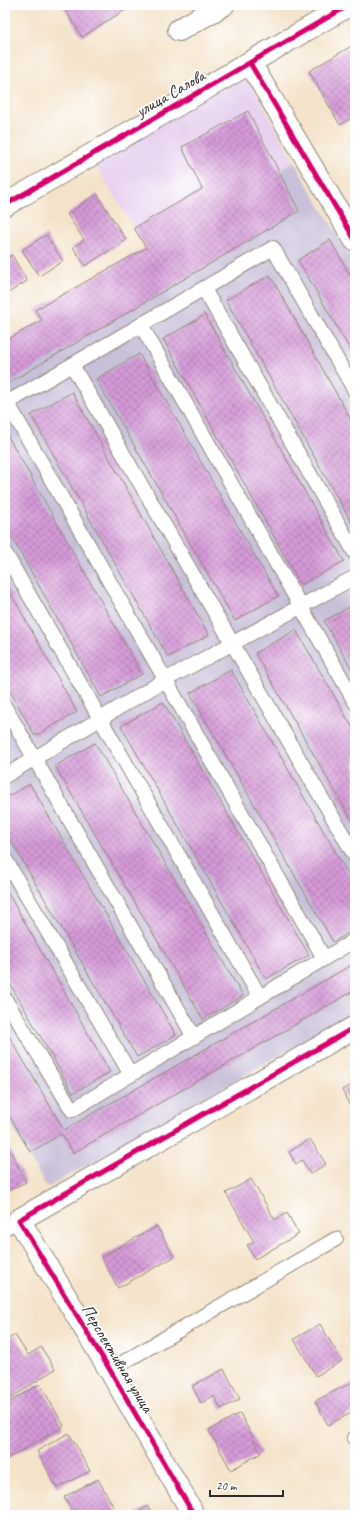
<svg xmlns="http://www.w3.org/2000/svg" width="360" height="1520" font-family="Caveat,sans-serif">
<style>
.built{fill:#e7d2ef}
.industrial{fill:#c8bfd8}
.building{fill:url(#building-cross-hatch)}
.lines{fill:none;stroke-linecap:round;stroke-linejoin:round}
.lane-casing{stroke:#90877a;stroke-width:16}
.street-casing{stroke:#90877a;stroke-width:24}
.lane{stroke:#fff;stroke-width:14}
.street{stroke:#fff;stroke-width:22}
.cycleway-casing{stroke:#fff;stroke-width:8}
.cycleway{stroke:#d6006c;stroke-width:5}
.labels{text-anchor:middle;stroke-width:3.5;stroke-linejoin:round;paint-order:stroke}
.street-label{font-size:17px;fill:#2b2b2b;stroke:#fff}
</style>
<defs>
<pattern id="building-cross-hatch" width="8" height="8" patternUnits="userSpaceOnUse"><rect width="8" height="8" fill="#d59ad8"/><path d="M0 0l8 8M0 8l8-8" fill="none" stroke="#ad7eaf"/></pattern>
</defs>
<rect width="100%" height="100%" fill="#fff"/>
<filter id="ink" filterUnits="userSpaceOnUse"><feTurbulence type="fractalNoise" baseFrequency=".025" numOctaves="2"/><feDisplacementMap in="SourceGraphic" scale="8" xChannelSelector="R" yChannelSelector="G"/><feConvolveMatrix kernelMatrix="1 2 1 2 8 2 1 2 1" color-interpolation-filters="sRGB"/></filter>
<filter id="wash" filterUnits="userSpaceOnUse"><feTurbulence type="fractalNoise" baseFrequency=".012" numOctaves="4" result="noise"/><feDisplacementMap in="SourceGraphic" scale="16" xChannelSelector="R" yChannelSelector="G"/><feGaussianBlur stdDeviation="0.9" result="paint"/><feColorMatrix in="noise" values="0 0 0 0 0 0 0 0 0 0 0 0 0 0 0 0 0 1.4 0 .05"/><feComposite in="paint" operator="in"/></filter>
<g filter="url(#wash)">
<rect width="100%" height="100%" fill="#f4e3ca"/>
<path class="built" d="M241 79 251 83 294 162 146 248 90 156Z"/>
<path class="industrial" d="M294 162 355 264V1012L47 1188 5 1114V341L42 320 35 310 146 248Z"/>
<g id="blocks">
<g class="building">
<path d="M62 5H133L82 37Z"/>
<path d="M355 44V116L340 125 309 71Z"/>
<path d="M248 111 299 211 5 385V341L42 320 35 310 146 248 134 228 202 189 182 147Z"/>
<path d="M97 194 126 240 85 266 73 247 84 240 67 214Z"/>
<path d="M46 235 63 261 39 276 22 250Z"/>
<path d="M330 240 355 283V358L298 260Z"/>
<path d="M12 255 27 281 5 295V259Z"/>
<path d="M270 275 355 427V529L226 300Z"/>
<path d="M205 315 344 561 301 585 163 339Z"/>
<path d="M139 354 278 596 235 621 96 379Z"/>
<path d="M72 392 209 635 168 657 31 415Z"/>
<path d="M5 431 142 674 101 697 5 525Z"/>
<path d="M5 583 77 712 35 736 5 682Z"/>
<path d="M355 604V675L324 621Z"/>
<path d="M296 630 355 732V826L255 653Z"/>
<path d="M231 670 355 886V929L333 942 190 693Z"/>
<path d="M163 702 309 955 266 979 121 726Z"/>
<path d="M95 743 243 996 203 1019 55 766Z"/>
<path d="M30 784 176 1035 137 1057 5 831V798Z"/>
<path d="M5 888 110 1072 73 1093 5 975Z"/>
<path d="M355 963V990L73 1153 62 1134 30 1152 5 1108V1029L64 1130Z"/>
<path d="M355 1084V1116L342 1090Z"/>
<path d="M310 1139 326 1164 310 1174 302 1160 296 1164 289 1152Z"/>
<path d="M5 1141 26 1182 5 1192Z"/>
<path d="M251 1179 275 1220 287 1213 299 1234 255 1259 247 1245 254 1242 226 1193Z"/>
<path d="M157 1226 174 1257 118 1288 101 1257Z"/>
<path d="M320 1324 342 1361 316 1376 294 1339Z"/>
<path d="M15 1335 28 1355 41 1347 55 1369 8 1400 5 1395V1341Z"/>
<path d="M224 1369 240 1399 221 1409 214 1396 201 1403 192 1386Z"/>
<path d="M355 1381V1411L328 1425 315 1401Z"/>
<path d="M40 1384 64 1426 5 1460V1404Z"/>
<path d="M240 1413 261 1453 231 1470 209 1430Z"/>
<path d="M69 1433 90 1471 57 1488 37 1451Z"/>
<path d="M98 1479 118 1515H74L64 1497Z"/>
<path d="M148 1506 153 1515H133Z"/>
</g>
</g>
</g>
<g filter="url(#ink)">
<use href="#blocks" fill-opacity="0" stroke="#90877a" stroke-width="1"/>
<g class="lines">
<defs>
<g id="lane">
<path d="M204 289 355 553"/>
<path d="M141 325 355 702"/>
<path d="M72 365 355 856"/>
<path d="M7 402 324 958"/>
<path d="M5 404 273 248 355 391"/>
<path d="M5 553 260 997"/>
<path d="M5 707 194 1037"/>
<path d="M5 776 165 680 355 577"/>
<path d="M5 859 131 1075"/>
<path d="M5 999 72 1110 355 940"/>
<path d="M5 1228 19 1220"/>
<path d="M110 1370 336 1239"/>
<path d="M354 1438 355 1439"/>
</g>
<g id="street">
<path d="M179 30 223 5"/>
<path d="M250 63 355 240"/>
<path d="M5 205 349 5"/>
<path d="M191 1510 110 1370 19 1220 355 1027"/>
</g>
</defs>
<use href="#lane" class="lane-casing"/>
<use href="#street" class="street-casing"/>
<use href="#lane" class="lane"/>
<use href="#street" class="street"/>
<defs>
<g id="cycleway">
<path d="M250 63 355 240"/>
<path d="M5 205 349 5"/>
<path d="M191 1510 110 1370 19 1220 355 1027"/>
</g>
</defs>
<use href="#cycleway" class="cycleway-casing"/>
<use href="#cycleway" class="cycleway"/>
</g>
</g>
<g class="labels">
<g class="street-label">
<text transform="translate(170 93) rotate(-30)" y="6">улица Салова</text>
<text transform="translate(118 1358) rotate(59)" y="6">Перспективная улица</text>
</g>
</g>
<rect width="360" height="1520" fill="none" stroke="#fff" stroke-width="20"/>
<path d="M210 1490v6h73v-6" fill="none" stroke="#2b2b2b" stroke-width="2"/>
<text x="216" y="1490" font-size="12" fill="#2b2b2b" stroke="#ffffff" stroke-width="3" paint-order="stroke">20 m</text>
</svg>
